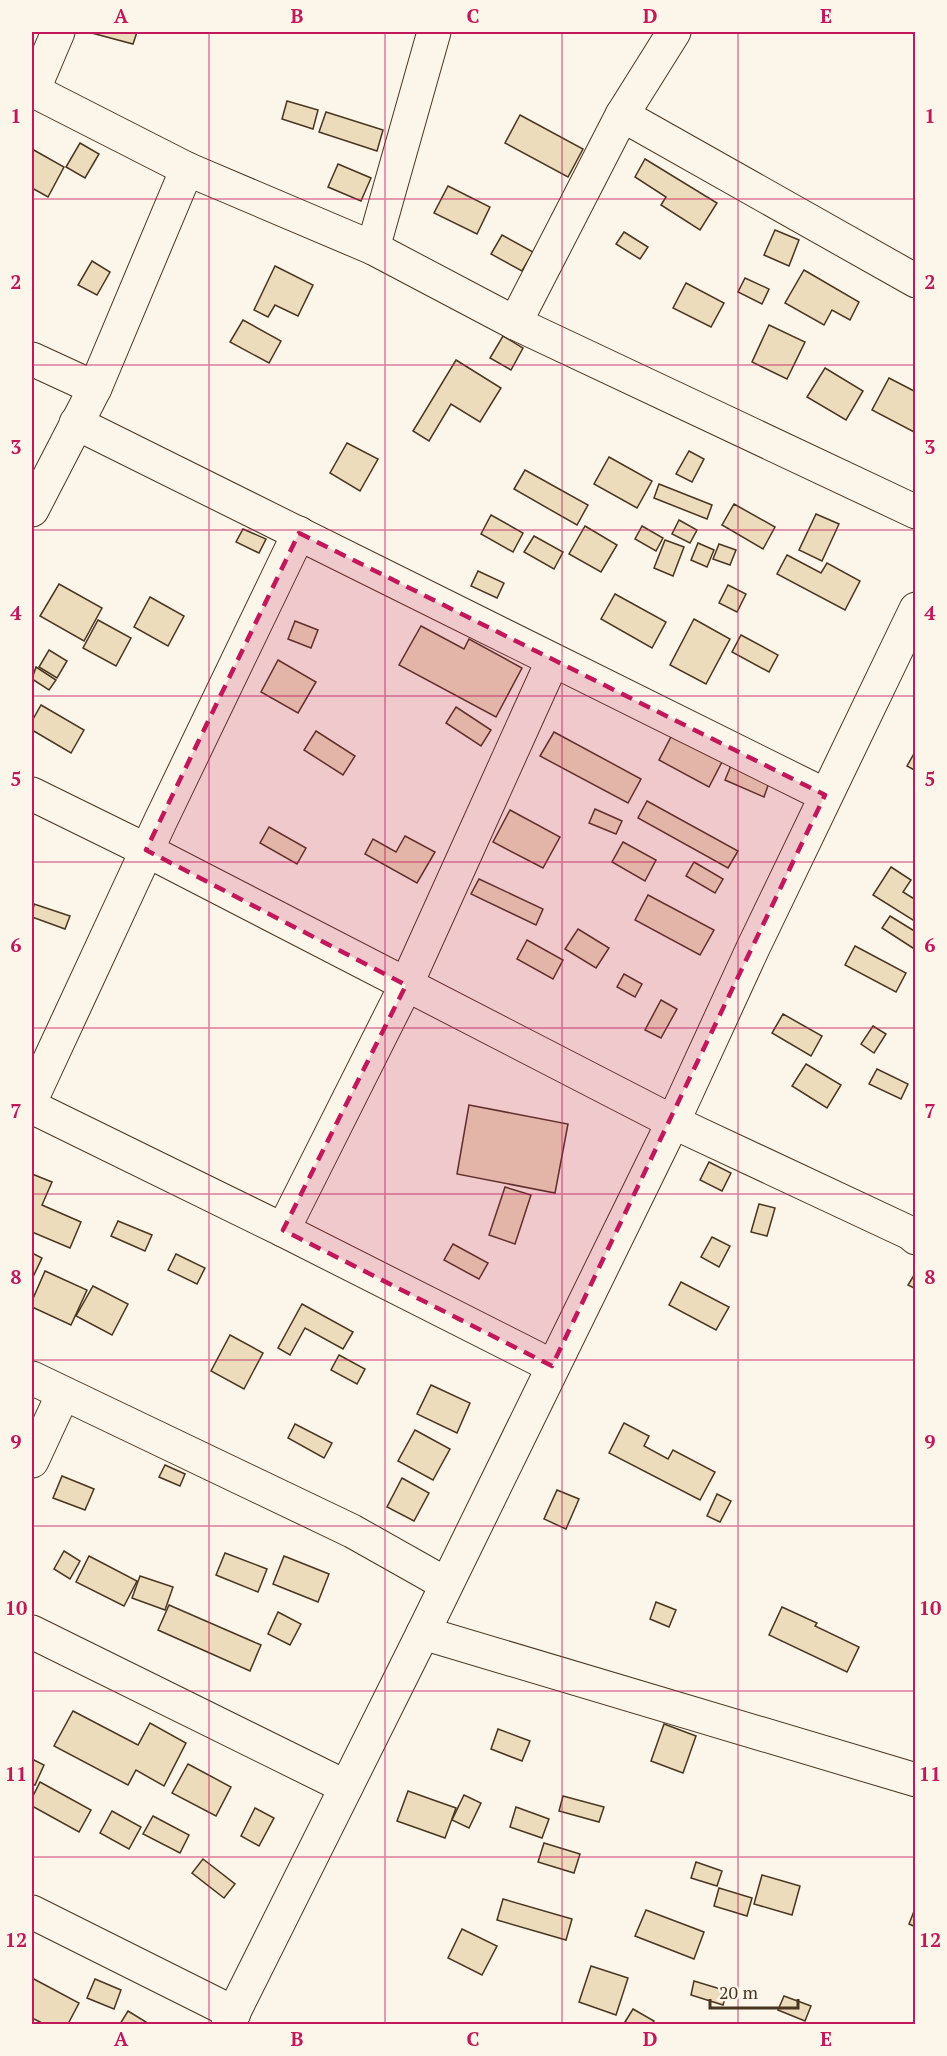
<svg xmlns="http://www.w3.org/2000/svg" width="947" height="2056" font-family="'PT Serif',serif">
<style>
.building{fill:#ecdcbc;stroke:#4a3520;stroke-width:1.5}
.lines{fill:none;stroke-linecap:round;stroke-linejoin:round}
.minor-casing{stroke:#4a3520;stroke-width:35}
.minor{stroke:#fbf6e9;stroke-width:33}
.marked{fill:#c2185b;fill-opacity:0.2;stroke:#c2185b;stroke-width:4.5;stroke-dasharray:12 8;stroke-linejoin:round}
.grid{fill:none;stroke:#c2185b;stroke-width:1.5;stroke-opacity:0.55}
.neatline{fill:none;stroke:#c2185b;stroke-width:2}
.grid-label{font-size:20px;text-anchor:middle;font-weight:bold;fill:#c2185b}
</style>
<rect width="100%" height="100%" fill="#fbf6e9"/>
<g class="building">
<path d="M88 32H137L133 44Z"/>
<path d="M287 101 318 110 313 129 282 119Z"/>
<path d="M326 112 383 130 377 151 319 132Z"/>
<path d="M520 115 583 149 568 177 505 143Z"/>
<path d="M80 143 99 154 85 178 66 167Z"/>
<path d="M32 149 64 167 48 197 32 188Z"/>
<path d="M645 159 717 203 700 230 661 205 666 197 635 177Z"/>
<path d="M338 164 371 178 361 201 328 187Z"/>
<path d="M448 186 490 207 477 234 434 213Z"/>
<path d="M775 230 799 240 789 266 764 255Z"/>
<path d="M624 232 648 247 640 259 616 244Z"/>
<path d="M502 235 533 252 522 271 491 254Z"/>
<path d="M92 261 110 272 97 295 78 285Z"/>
<path d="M275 266 313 285 298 316 275 305 268 317 254 310Z"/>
<path d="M804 270 859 302 850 320 832 310 824 325 785 303Z"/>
<path d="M745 278 769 289 762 304 738 292Z"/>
<path d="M686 283 724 303 711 327 673 308Z"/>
<path d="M243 320 281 341 269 363 230 342Z"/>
<path d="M769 325 805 342 787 379 752 362Z"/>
<path d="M503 336 523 348 511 370 490 358Z"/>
<path d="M456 360 501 388 480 422 451 404 429 441 413 431Z"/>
<path d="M825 368 863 391 846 420 807 397Z"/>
<path d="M889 378 916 392V433L872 410Z"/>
<path d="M347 443 378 459 360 491 330 473Z"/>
<path d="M689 451 704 459 692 482 676 474Z"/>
<path d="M609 457 652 481 637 508 594 484Z"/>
<path d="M525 470 588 505 577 525 514 489Z"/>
<path d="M659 484 712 505 707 519 654 498Z"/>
<path d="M734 504 775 527 763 549 722 525Z"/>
<path d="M816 514 839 524 822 561 799 550Z"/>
<path d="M491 515 523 533 513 552 481 534Z"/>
<path d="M679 520 697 530 690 543 672 534Z"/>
<path d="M585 526 617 545 601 572 569 554Z"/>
<path d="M642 526 663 538 656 551 635 539Z"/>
<path d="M243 529 266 539 259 553 236 542Z"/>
<path d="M534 536 563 552 554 569 524 552Z"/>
<path d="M665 540 684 547 673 576 654 568Z"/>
<path d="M698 543 714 550 707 567 691 560Z"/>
<path d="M719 544 736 550 730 565 713 559Z"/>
<path d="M787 555 821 573 827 563 860 581 845 610 777 574Z"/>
<path d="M478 571 504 583 497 598 471 586Z"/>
<path d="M59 584 102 608 84 641 40 616Z"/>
<path d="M728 585 746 594 737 612 719 603Z"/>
<path d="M615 594 666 622 652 648 601 619Z"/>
<path d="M150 597 184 616 168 646 134 627Z"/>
<path d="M694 619 730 639 706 684 670 665Z"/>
<path d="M98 620 131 638 116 666 83 648Z"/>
<path d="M295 621 318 630 311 648 288 639Z"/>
<path d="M421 626 464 649 469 639 522 668 496 717 399 665Z"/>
<path d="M741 635 778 655 769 672 732 652Z"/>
<path d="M49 650 67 661 57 678 39 667Z"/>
<path d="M278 660 316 682 298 713 261 692Z"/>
<path d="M36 667 56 680 49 690 32 679Z"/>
<path d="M41 705 84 730 71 753 32 730V721Z"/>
<path d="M456 707 491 730 481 746 446 723Z"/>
<path d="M316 731 355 756 343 775 304 750Z"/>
<path d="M554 732 641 779 628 803 540 756Z"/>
<path d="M673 733 723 760 709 787 659 760Z"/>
<path d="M916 750V771L907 766Z"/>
<path d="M732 763 770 780 764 797 725 780Z"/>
<path d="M647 801 738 851 728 868 638 818Z"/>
<path d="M595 809 622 821 616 834 589 823Z"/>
<path d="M510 810 560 837 543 868 493 842Z"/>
<path d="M269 827 306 848 297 864 260 843Z"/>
<path d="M405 836 435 852 417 883 365 854 373 839 396 852Z"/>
<path d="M623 842 656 860 645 881 612 862Z"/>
<path d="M694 862 723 879 715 893 686 876Z"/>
<path d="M891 867 911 880 903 892 916 900V922L873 895Z"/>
<path d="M479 879 543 909 536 925 471 894Z"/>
<path d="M648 895 714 930 700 955 635 920Z"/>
<path d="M34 904 70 916 65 929 32 917Z"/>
<path d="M890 916 916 932V950L882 928Z"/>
<path d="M578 929 609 948 596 968 565 949Z"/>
<path d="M527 940 563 960 553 979 517 959Z"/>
<path d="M855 946 906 973 896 992 845 965Z"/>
<path d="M624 974 642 984 635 997 617 987Z"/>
<path d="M661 1000 677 1009 661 1038 645 1030Z"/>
<path d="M783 1014 822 1036 811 1056 772 1033Z"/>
<path d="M873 1026 886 1034 874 1053 861 1044Z"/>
<path d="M806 1064 841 1085 827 1108 792 1086Z"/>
<path d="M877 1069 908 1084 901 1099 869 1084Z"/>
<path d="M469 1105 568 1124 555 1193 457 1174Z"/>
<path d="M709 1162 731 1173 722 1191 700 1180Z"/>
<path d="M32 1174 52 1182 42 1205 81 1222 70 1248 32 1232Z"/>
<path d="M505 1187 531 1195 515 1244 489 1235Z"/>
<path d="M759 1204 775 1208 767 1236 751 1232Z"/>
<path d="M118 1221 152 1235 145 1251 111 1236Z"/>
<path d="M712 1237 730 1246 719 1267 701 1257Z"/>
<path d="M453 1244 488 1263 479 1279 444 1260Z"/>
<path d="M32 1253 42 1258 33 1277 32 1276Z"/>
<path d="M176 1254 205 1268 197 1284 168 1270Z"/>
<path d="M45 1271 87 1290 71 1325 32 1307V1301Z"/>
<path d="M916 1272V1289L908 1285Z"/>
<path d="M681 1282 729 1307 716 1330 669 1305Z"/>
<path d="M93 1286 128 1304 112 1335 76 1316Z"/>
<path d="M302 1304 353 1332 343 1349 305 1328 290 1355 278 1348Z"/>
<path d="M230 1335 263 1353 244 1389 211 1371Z"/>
<path d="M339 1355 365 1369 357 1384 331 1370Z"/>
<path d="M431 1385 470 1403 457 1433 417 1414Z"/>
<path d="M624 1423 649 1436 644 1446 668 1459 673 1450 715 1472 700 1500 609 1453Z"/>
<path d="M295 1424 332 1443 324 1458 288 1438Z"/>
<path d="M415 1430 450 1449 433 1480 398 1461Z"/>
<path d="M165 1465 185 1474 180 1486 159 1477Z"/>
<path d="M62 1476 94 1489 85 1510 53 1498Z"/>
<path d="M402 1478 429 1493 414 1521 387 1507Z"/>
<path d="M557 1490 579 1499 566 1529 544 1519Z"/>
<path d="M717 1494 731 1501 720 1522 707 1516Z"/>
<path d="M64 1551 80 1561 70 1579 54 1569Z"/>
<path d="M225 1553 267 1569 258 1592 216 1575Z"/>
<path d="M89 1556 137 1581 124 1606 76 1582Z"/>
<path d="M284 1556 329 1574 318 1602 273 1584Z"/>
<path d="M140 1576 173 1587 165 1610 132 1598Z"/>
<path d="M656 1602 676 1610 669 1627 650 1619Z"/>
<path d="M169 1605 261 1645 250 1671 158 1630Z"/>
<path d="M782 1607 817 1623 815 1626 859 1647 847 1672 769 1635Z"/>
<path d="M278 1612 301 1624 290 1645 268 1634Z"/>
<path d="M73 1711 138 1745 150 1723 186 1743 164 1786 136 1770 128 1785 54 1746Z"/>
<path d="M664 1724 696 1736 683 1773 651 1761Z"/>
<path d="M498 1729 530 1741 522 1761 491 1749Z"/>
<path d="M32 1759 44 1765 35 1785 32 1784Z"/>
<path d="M188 1764 231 1787 216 1816 172 1793Z"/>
<path d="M40 1782 91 1810 79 1832 32 1806V1798Z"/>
<path d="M408 1791 456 1808 445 1838 397 1821Z"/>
<path d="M464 1795 481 1803 469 1828 452 1820Z"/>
<path d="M563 1796 604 1807 599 1822 559 1811Z"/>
<path d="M516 1807 549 1819 542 1838 510 1827Z"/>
<path d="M255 1808 274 1818 259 1846 241 1836Z"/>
<path d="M112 1811 141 1827 129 1849 100 1833Z"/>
<path d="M153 1816 189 1835 180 1853 143 1834Z"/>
<path d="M544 1843 580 1854 574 1873 538 1862Z"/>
<path d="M203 1859 235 1884 224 1898 192 1873Z"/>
<path d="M696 1862 722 1871 717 1886 691 1878Z"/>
<path d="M762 1875 800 1886 792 1915 754 1904Z"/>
<path d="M719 1888 752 1898 747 1916 714 1906Z"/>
<path d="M503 1899 572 1919 566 1940 497 1920Z"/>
<path d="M916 1906V1927L909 1924Z"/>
<path d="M646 1910 704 1932 694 1959 635 1936Z"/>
<path d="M462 1929 497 1946 482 1975 448 1958Z"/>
<path d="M591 1966 628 1978 616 2015 579 2002Z"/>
<path d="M32 1978 79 2003 68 2024H44L32 2018Z"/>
<path d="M95 1979 121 1990 114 2009 87 1998Z"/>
<path d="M694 1981 727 1991 723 2005 691 1995Z"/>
<path d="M784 1996 811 2006 805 2021 778 2010Z"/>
<path d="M633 2009 654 2021 652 2024H630L625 2022Z"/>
<path d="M128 2011 146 2022 145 2024H120Z"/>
</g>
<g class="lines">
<defs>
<g id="minor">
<path d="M32 90 187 169 373 248 515 323 916 512"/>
<path d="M33 91 58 32"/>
<path d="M622 115 916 281"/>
<path d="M373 248 434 32"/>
<path d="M515 323 622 115 674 32"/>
<path d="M32 359 95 388"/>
<path d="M76 423C326 546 575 672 825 795"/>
<path d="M32 510 95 388 187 169"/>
<path d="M32 794 146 850 673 1122 910 1233 916 1238"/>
<path d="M32 1098 160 822 299 533"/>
<path d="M32 1107 283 1230 552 1366"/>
<path d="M283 1230 406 985 552 662"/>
<path d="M32 1378 352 1531 446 1584"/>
<path d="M32 1461 63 1394"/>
<path d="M32 1632 346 1787"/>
<path d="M423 1633 916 1780"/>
<path d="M32 1912 234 2013"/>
<path d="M228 2024 423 1633 673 1122 753 948 916 609"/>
</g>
</defs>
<use href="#minor" class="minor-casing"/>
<use href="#minor" class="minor"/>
</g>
<path class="marked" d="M299 533 825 795 552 1366 283 1230 406 985 146 850Z"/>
<path class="grid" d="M209 32V2024M385 32V2024M562 32V2024M738 32V2024M32 199H916M32 365H916M32 530H916M32 696H916M32 862H916M32 1028H916M32 1194H916M32 1360H916M32 1526H916M32 1691H916M32 1857H916"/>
<rect width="947" height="2056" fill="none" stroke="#fbf6e9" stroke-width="66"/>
<path d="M710 1999v9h88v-9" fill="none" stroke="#4a3520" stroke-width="3"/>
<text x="719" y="1999" font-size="18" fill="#4a3520" stroke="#fbf6e9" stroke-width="4.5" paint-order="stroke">20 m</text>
<rect x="33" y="33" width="881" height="1990" class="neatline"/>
<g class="grid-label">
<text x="121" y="23">A</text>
<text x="297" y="23">B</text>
<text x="473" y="23">C</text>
<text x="650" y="23">D</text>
<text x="826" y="23">E</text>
<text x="16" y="123">1</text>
<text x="930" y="123">1</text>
<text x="16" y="289">2</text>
<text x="930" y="289">2</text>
<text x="16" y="454">3</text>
<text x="930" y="454">3</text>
<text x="16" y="620">4</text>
<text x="930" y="620">4</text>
<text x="16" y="786">5</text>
<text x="930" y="786">5</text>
<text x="16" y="952">6</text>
<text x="930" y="952">6</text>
<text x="16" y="1118">7</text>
<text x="930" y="1118">7</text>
<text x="16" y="1284">8</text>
<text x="930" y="1284">8</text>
<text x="16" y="1449">9</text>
<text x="930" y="1449">9</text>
<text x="16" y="1615">10</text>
<text x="930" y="1615">10</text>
<text x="16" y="1781">11</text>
<text x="930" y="1781">11</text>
<text x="16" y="1947">12</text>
<text x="930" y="1947">12</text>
<text x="121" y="2046">A</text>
<text x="297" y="2046">B</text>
<text x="473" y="2046">C</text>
<text x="650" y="2046">D</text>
<text x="826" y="2046">E</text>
</g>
</svg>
